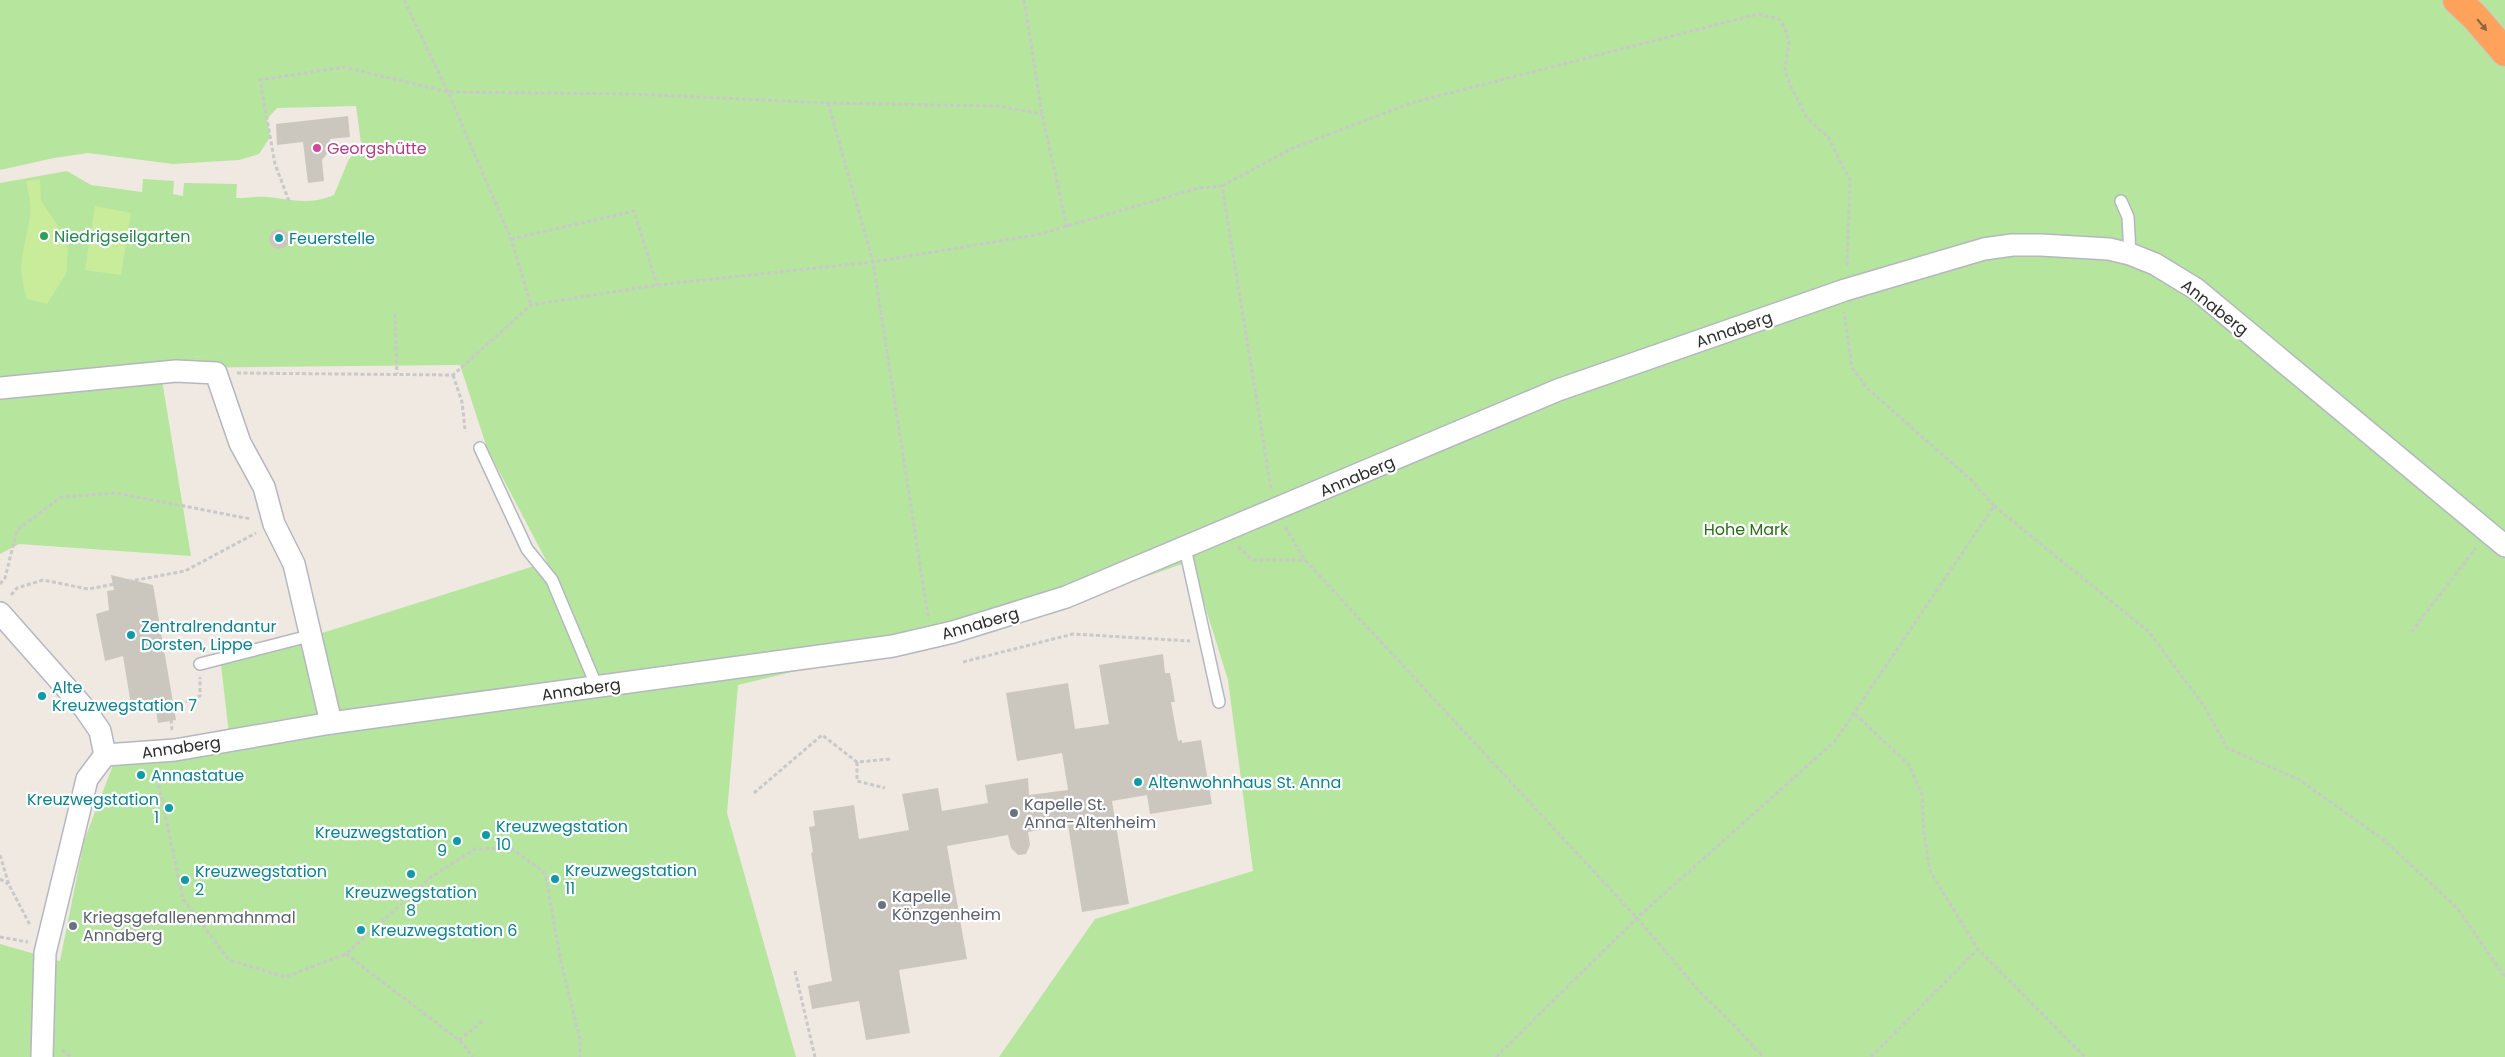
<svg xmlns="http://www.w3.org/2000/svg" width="2505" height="1057" font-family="Poppins,sans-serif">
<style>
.green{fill:#b6e59e;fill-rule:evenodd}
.pitch{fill:#c9ec9a}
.building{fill:#cbc7bf}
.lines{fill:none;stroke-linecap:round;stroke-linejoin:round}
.service-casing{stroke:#b4b7c1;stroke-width:14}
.minor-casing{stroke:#b4b7c1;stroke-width:24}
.motorway-casing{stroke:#c9c9c9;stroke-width:30}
.path{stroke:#c9c9c9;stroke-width:3;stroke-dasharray:4 2.5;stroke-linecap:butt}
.service{stroke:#fff;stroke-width:11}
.minor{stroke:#fff;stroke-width:21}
.motorway{stroke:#ffa35c;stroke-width:28}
.oneway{fill:#8c6343}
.hotel-dot{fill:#d1479c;stroke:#fff;stroke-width:2}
.leisure-dot{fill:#2e9e5b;stroke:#fff;stroke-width:2}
.culture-dot{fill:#0f9aa8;stroke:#fff;stroke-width:2}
.worship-dot{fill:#6b7280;stroke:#fff;stroke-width:2}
.labels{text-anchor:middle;stroke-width:4.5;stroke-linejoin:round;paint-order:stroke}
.hotel-label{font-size:16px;fill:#b23c85;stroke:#fff;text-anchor:start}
.leisure-label{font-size:16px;fill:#27864d;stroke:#fff;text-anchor:start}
.culture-label{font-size:16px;fill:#0d838f;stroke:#fff;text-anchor:start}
.street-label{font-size:16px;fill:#2e2e2e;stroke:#fff}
.park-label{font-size:16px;fill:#2c6e1b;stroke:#fff}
.worship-label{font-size:16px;fill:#5b616d;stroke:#fff;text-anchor:start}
</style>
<rect width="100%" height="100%" fill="#efe9e1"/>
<path class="green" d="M0 0H2505V1057H999L1095 919 1253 871 1228 680 1191 561 1055 608 738 685 727 813 796 1057H0V944L60 961 84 841 113 765 231 751 221 665 547 562 487 448 460 365 160 368 191 556 19 544 0 554V183L67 171 91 185 142 192 143 179 174 181 173 194 183 196 184 183 237 184 236 198C247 198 258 196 268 197 292 200 311 205 334 195L348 161 361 143 356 106 277 108 267 119 270 137 259 154 239 160 173 164 88 153 54 158 0 170ZM433 324 193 357H192Z"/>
<g class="pitch">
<path d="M40 179 41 201 57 224 68 249 66 274 47 304 27 299C15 261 25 252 30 216 32 205 28 191 26 181Z"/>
<path d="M95 206 131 213 121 275 85 270Z"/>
</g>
<g class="building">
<path d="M348 116 350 137 330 139V150L322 160 324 181 308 183 303 142 277 145 276 124Z"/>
<circle cx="279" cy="239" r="10"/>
<path d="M111 575 153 585 176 720 158 723 155 704 131 705 123 656 105 661 96 614 109 610 107 591 114 590Z"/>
<path d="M1163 654 1165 673H1170L1175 702H1171L1178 741 1182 740V743L1201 740 1212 804 1150 814 1147 795 1112 801 1129 904 1082 912 1068 825 1028 832 1030 845 1026 854 1018 855 1011 848 1008 835 947 846 967 959 899 970 910 1033 866 1040 859 1001 812 1009 808 986 832 981 811 853 813 852 809 827 815 826 813 811 854 805 859 839 909 830 902 794 938 788 942 811 988 803 985 785 1028 778 1029 795 1068 790 1062 753 1017 761 1006 693 1068 683 1075 729 1109 724 1099 665Z"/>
</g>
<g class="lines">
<defs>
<g id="service">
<path d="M2121 201 2128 217 2130 254"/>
<path d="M480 448 527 549 552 580 597 687"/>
<path d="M1185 548 1219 702"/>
<path d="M200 664 309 636"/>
</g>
<g id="minor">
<path d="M0 388 176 371 216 373 240 443 264 487 274 524 294 564 331 723"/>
<path d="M0 613 85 709 100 731 105 755"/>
<path d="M42 1057 45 953 87 779 105 755 175 750 331 723 893 646 953 632 1066 597 1558 390 1845 290 1984 249 2012 245H2041L2109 249 2130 254 2155 264 2196 289 2505 546"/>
</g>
<path id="motorway" d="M2457 0 2475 17 2505 52"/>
</defs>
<use href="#service" class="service-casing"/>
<use href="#minor" class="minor-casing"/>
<use href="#motorway" class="motorway-casing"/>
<g class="path">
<path d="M404 0 448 92 511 239 531 305"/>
<path d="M1024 0 1042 114 1067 228"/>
<path d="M828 103 873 262 928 616"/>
<path d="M1222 186 1293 148 1411 103 1758 14 1779 19 1785 28 1789 42 1785 70 1790 85 1807 118 1828 137 1850 180 1847 268"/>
<path d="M289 201 275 164 260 80 344 67 448 92 634 94 828 103 998 106 1042 114"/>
<path d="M511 239 634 211 657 285"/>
<path d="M395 314 397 374"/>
<path d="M237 373 453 375 531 305 657 285 873 262 1036 235 1199 188 1222 186 1271 489"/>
<path d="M453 375 462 402 465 429"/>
<path d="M1994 506 2148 631 2205 707 2227 748 2298 779 2384 840 2457 908 2505 977"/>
<path d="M1285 527 1305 560 1637 918 1700 992 1731 1022 1763 1057"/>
<path d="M1238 547 1253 560H1305"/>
<path d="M0 584 5 578 17 530 61 497 116 493 251 519"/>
<path d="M11 595 17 588 43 580 88 589 185 571 256 533"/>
<path d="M2411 632 2476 548"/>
<path d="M963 662 1073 634 1190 641"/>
<path d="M1855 714 1909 765 1922 795 1924 834 1930 871 1978 949 2085 1057"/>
<path d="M172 730 170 708 200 696V677"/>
<path d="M857 762V781L885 788"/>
<path d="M156 772 183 899 229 960 285 977 346 954 431 877 475 849 511 848 545 873 561 962 580 1039V1057"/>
<path d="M754 793 822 735 857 762 890 759"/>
<path d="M0 855 9 885 30 925"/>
<path d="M0 879 8 884"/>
<path d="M0 937 28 942"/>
<path d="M346 954 459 1040 473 1057"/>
<path d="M795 971 815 1057"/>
<path d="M459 1040 484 1020"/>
<path d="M62 1050 71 1057"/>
<path d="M1496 1057 1637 918 1835 741 1994 506 1971 480 1867 388 1852 368 1844 312"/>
<path d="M1871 1057 1978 949"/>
</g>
<use href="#service" class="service"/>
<use href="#minor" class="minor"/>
<use href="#motorway" class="motorway"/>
</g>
<defs><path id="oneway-solid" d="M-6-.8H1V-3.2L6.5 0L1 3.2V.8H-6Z" transform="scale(1.25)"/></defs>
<use class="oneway" href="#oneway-solid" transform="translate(2482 25) rotate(50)"/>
<circle class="hotel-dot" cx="317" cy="148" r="5"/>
<circle class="leisure-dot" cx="44" cy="236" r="5"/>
<g class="culture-dot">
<circle cx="279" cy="238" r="5"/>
<circle cx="131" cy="635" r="5"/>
<circle cx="42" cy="696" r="5"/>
<circle cx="141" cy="775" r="5"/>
<circle cx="1138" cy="782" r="5"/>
<circle cx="169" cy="808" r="5"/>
<circle cx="486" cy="835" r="5"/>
<circle cx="457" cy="841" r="5"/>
<circle cx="411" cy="874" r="5"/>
<circle cx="555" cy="879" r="5"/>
<circle cx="185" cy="880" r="5"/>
<circle cx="361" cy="930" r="5"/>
</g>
<g class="worship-dot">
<circle cx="1014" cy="813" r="5"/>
<circle cx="882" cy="905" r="5"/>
<circle cx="73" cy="926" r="5"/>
</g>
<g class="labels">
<g class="hotel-label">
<text x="327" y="154">Georgshütte</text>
</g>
<g class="leisure-label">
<text x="54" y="242">Niedrigseilgarten</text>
</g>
<g class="culture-label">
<text x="289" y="244">Feuerstelle</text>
<text x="141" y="632">Zentralrendantur<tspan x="141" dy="18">Dorsten, Lippe</tspan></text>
<text x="52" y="693">Alte<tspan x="52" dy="18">Kreuzwegstation 7</tspan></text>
<text x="151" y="781">Annastatue</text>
<text x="1148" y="788">Altenwohnhaus St. Anna</text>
<text x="159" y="805" text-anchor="end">Kreuzwegstation<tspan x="159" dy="18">1</tspan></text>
<text x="496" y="832">Kreuzwegstation<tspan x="496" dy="18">10</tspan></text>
<text x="447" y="838" text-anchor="end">Kreuzwegstation<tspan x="447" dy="18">9</tspan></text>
<text x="565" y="876">Kreuzwegstation<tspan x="565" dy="18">11</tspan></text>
<text x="195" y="877">Kreuzwegstation<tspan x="195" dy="18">2</tspan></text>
<text x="411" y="898" text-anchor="middle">Kreuzwegstation<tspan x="411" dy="18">8</tspan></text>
<text x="371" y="936">Kreuzwegstation 6</text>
</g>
<g class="street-label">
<text transform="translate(2215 307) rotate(38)" y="6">Annaberg</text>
<text transform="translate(1734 329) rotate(-19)" y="6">Annaberg</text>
<text transform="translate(1357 476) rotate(-23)" y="6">Annaberg</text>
<text transform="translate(980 623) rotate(-16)" y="6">Annaberg</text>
<text transform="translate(581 689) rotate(-8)" y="6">Annaberg</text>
<text transform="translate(181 747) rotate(-8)" y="6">Annaberg</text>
</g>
<g class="park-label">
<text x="1746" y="535">Hohe Mark</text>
</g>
<g class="worship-label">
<text x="1024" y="810">Kapelle St.<tspan x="1024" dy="18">Anna-Altenheim</tspan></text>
<text x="892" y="902">Kapelle<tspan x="892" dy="18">Könzgenheim</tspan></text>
<text x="83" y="923">Kriegsgefallenenmahnmal<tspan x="83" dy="18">Annaberg</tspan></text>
</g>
</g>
</svg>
